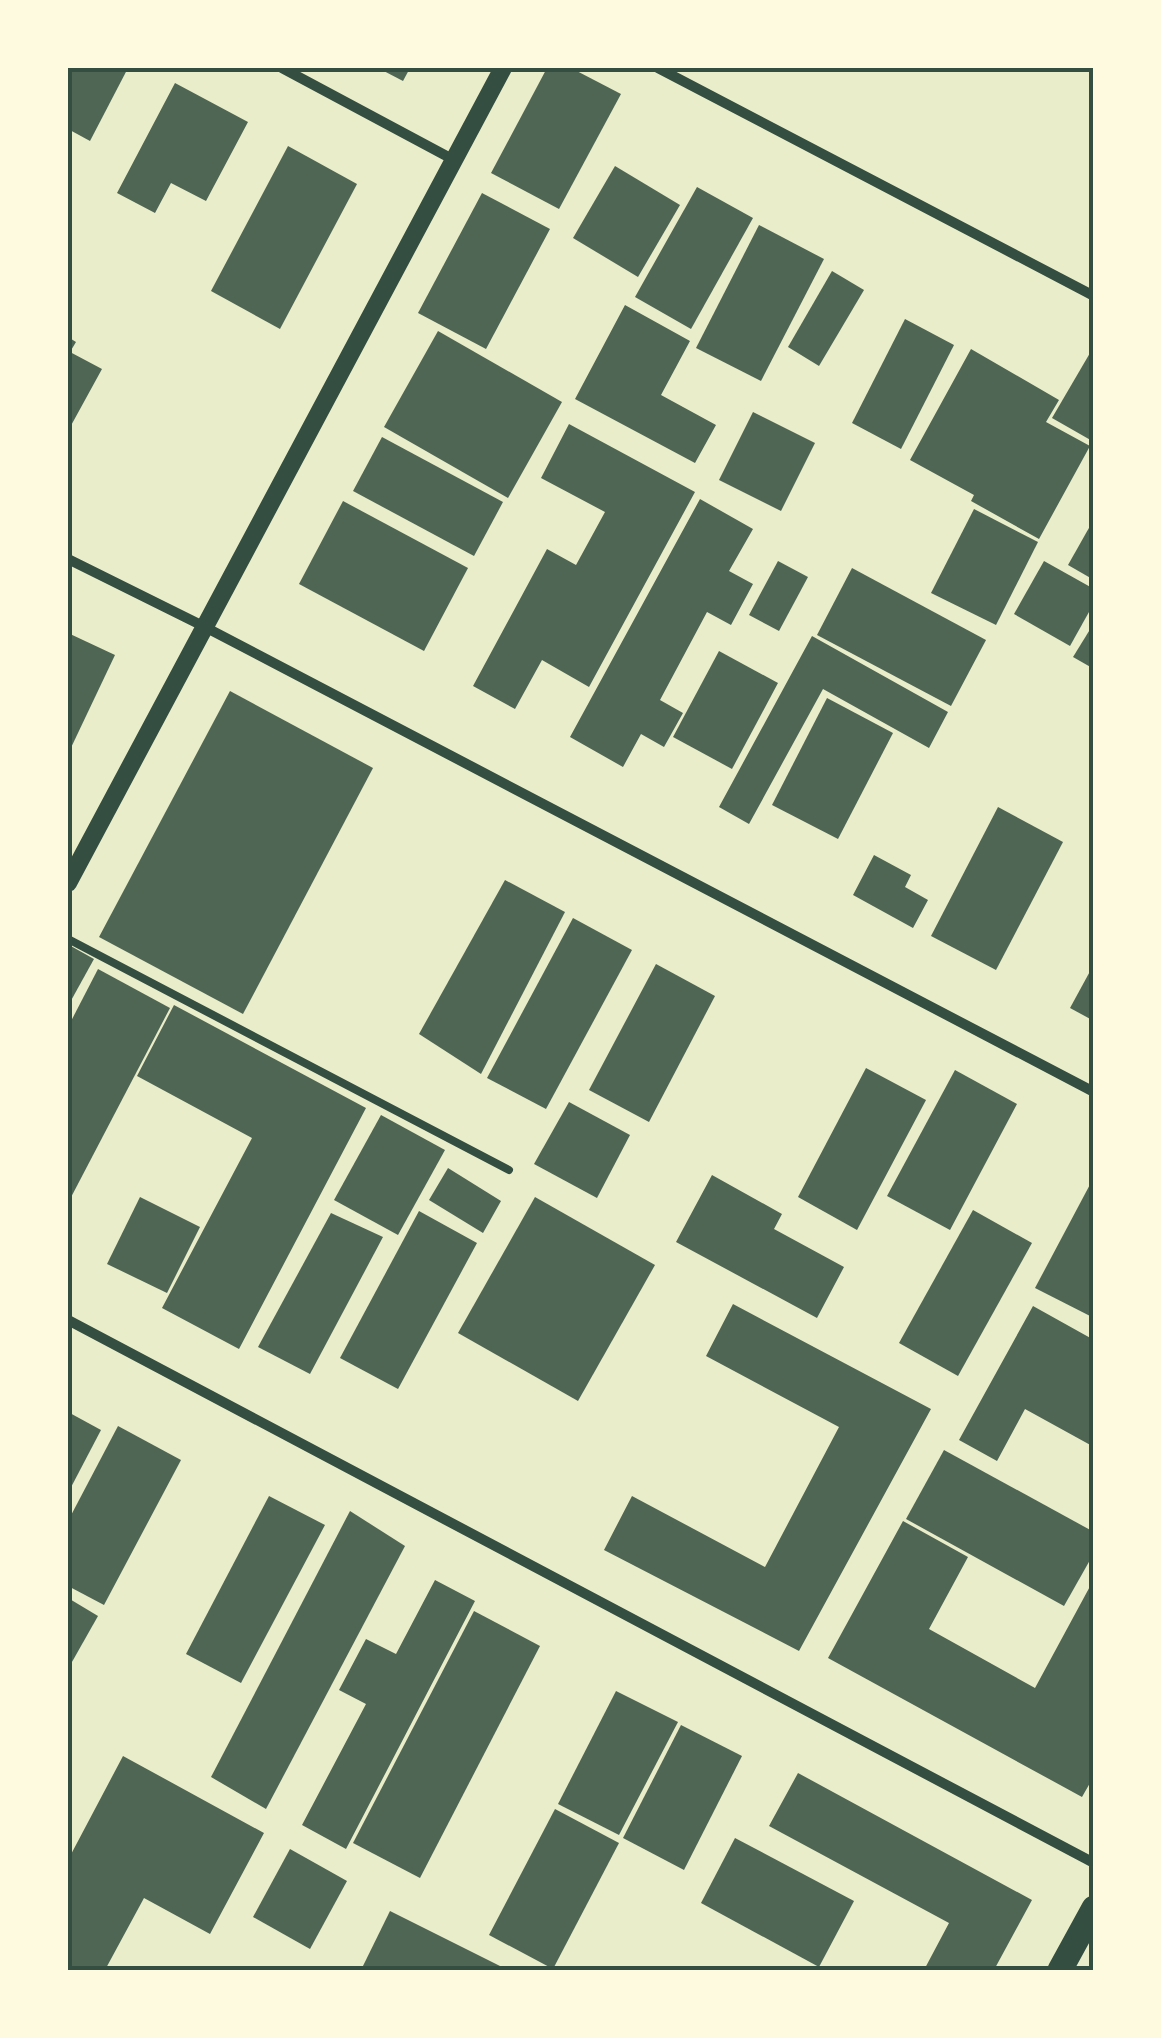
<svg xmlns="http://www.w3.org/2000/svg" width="1161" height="2038" font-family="'Noto Sans',sans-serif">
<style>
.building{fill:#4f6655}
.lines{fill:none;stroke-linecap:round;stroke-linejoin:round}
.service{stroke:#344e41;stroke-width:8}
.minor{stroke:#344e41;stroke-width:10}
.tertiary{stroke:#344e41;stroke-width:18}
.primary{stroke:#344e41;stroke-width:25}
.neatline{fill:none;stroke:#344e41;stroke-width:4}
</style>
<rect width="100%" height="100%" fill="#e9edc9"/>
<g class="building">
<path d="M68 68H128L90 141 68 129Z"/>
<path d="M378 68H410L403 81Z"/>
<path d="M547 68H571L621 94 559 209 491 173Z"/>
<path d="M175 83 248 122 206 201 171 183 155 213 117 193Z"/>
<path d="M288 146 357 184 280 329 211 291Z"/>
<path d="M615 166 680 205 638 277 573 238Z"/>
<path d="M697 187 753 218 691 329 635 297Z"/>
<path d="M482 193 550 229 486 349 418 313Z"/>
<path d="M759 225 824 259 761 381 696 348Z"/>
<path d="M832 271 864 290 819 366 788 347Z"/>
<path d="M625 305 690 341 661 395 716 425 695 463 575 399Z"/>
<path d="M905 319 954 345 901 449 852 423Z"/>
<path d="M438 331 562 402 508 498 384 427Z"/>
<path d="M68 337 76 342 70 352 102 369 68 431Z"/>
<path d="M971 349 1059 400 1046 422 1090 446 1039 539 971 501 974 495 910 460Z"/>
<path d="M1090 353 1094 355V442L1052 418Z"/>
<path d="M753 412 815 443 781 511 719 480Z"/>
<path d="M569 424 695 492 589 687 542 660 515 709 473 686 547 549 576 565 605 512 541 478Z"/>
<path d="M382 437 503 502 474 556 353 491Z"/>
<path d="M700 499 753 529 729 571 753 584 731 625 707 612 660 700 683 713 664 747 641 734 623 767 570 737Z"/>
<path d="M343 501 468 568 424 651 299 584Z"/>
<path d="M974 509 1038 542 996 625 931 593Z"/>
<path d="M1094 519V580L1068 565Z"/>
<path d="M778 561 808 577 779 631 749 615Z"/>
<path d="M1044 561 1094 589V603L1070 646 1014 614Z"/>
<path d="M852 568 986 640 951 706 817 635Z"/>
<path d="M1094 623V669L1073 657Z"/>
<path d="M68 633 115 655 68 754Z"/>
<path d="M812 636 948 712 929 748 823 689 749 824 719 807Z"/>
<path d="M719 651 778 683 732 769 673 737Z"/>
<path d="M230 691 373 768 243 1014 99 937Z"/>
<path d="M827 698 893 733 838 839 772 805Z"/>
<path d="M998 807 1063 842 996 970 931 936Z"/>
<path d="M874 855 911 875 905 887 928 900 913 928 853 895Z"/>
<path d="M505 880 565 912 481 1074 419 1034Z"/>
<path d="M573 918 632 950 546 1109 487 1078Z"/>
<path d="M69 945 94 959 68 1006V948Z"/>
<path d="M656 964 715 996 649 1122 589 1090Z"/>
<path d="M1094 964V1021L1070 1008Z"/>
<path d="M98 969 170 1008 68 1203V1027Z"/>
<path d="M174 1005 366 1108 239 1349 162 1308 252 1138 137 1076Z"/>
<path d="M866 1068 926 1100 857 1230 798 1197Z"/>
<path d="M955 1070 1017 1104 950 1230 887 1196Z"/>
<path d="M569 1102 630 1135 597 1198 534 1164Z"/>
<path d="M381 1115 445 1150 398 1235 334 1200Z"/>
<path d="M448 1168 501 1201 483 1233 429 1200Z"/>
<path d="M712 1175 782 1214 774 1229 844 1267 817 1318 676 1242Z"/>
<path d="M1094 1177V1318L1035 1288Z"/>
<path d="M140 1197 200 1227 167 1293 107 1264Z"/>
<path d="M535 1197 655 1265 578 1401 458 1333Z"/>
<path d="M973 1210 1032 1243 958 1376 899 1343Z"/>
<path d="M419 1211 477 1243 398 1389 340 1358Z"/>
<path d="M331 1213 383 1237 310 1374 258 1347Z"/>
<path d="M733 1304 931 1409 799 1651 604 1550 632 1496 765 1567 839 1427 706 1356Z"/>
<path d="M1033 1306 1094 1340V1447L1025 1409 997 1461 959 1440Z"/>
<path d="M68 1412 101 1430 68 1493Z"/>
<path d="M118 1426 181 1460 104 1605 68 1586V1521Z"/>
<path d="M944 1450 1094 1532V1553L1064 1606 906 1519Z"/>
<path d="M269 1496 325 1525 241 1683 186 1654Z"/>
<path d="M350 1511 405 1546 266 1809 211 1777Z"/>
<path d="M903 1521 968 1557 929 1629 1035 1688 1094 1579V1776L1082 1797 828 1658Z"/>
<path d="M435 1580 475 1601 346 1849 302 1825 366 1704 339 1690 366 1639 396 1654Z"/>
<path d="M68 1598 98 1616 68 1669Z"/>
<path d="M474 1611 540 1646 420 1878 353 1843Z"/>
<path d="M616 1691 678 1722 619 1835 558 1804Z"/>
<path d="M681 1725 742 1756 684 1870 623 1838Z"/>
<path d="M123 1756 264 1833 210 1934 144 1898 105 1970H68V1860Z"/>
<path d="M798 1773 1032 1900 994 1970H924L949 1923 769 1826Z"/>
<path d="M555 1809 619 1843 553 1969 489 1935Z"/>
<path d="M735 1838 854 1901 819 1967 701 1903Z"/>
<path d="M290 1849 347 1881 310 1949 253 1917Z"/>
<path d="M390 1911 508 1970H361Z"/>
</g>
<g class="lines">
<path class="service" d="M68 939 509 1170"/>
<g class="minor">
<path d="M282 68 454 160"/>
<path d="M658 68 1094 296"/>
<path d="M68 559 203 626 1094 1092"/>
<path d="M68 1320 1094 1863"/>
</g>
<path class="tertiary" d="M68 883 503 68"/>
<path class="primary" d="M1060 1970 1094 1908"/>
</g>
<rect width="1161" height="2038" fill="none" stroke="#fefae0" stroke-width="140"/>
<rect x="70" y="70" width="1021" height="1898" class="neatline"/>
</svg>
